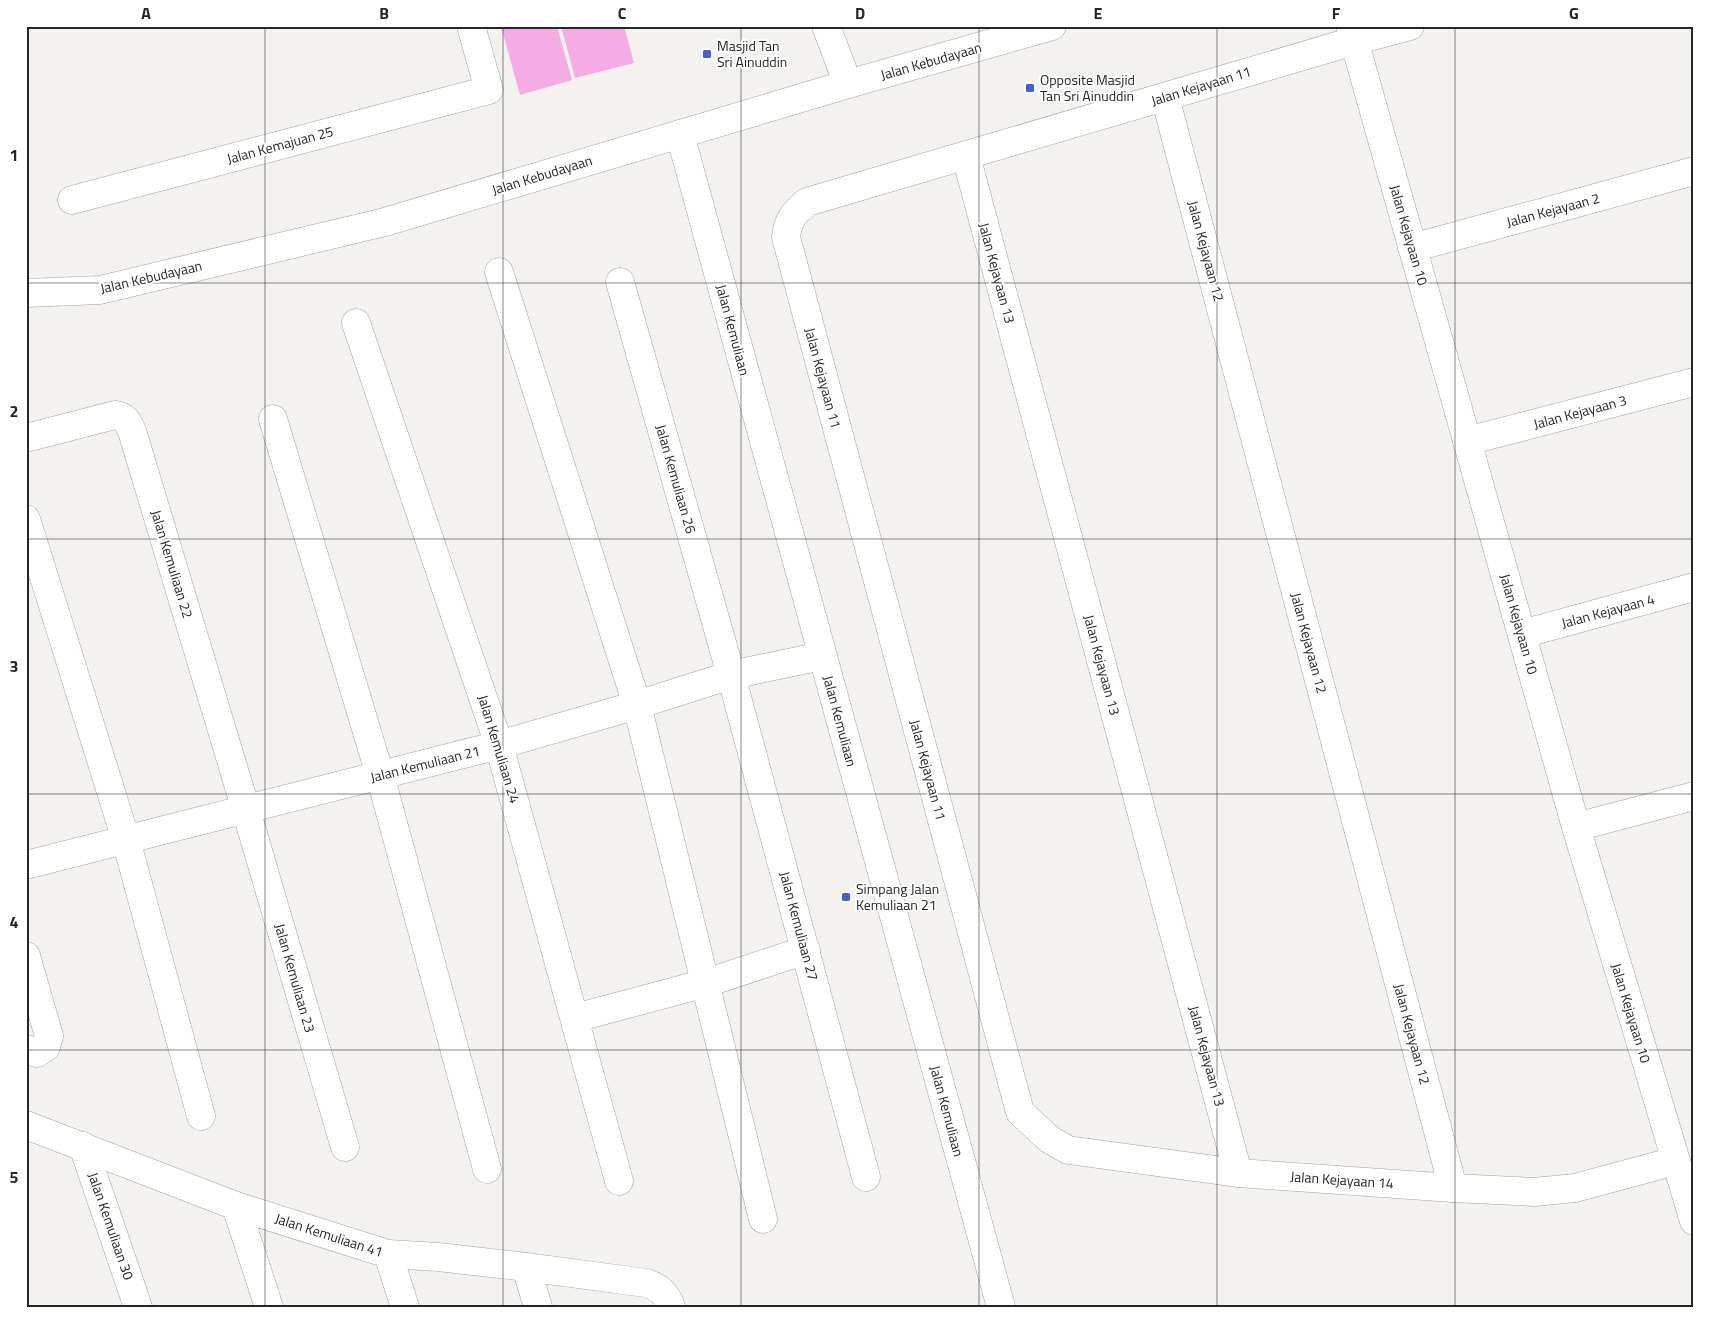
<svg xmlns="http://www.w3.org/2000/svg" width="1720" height="1333" font-family="'Titillium Web',sans-serif">
<style>
.building{fill:#f5abe4}
.lines{fill:none;stroke-linecap:round;stroke-linejoin:round}
.minor-casing{stroke:#a5a4a0;stroke-width:29}
.minor{stroke:#fff;stroke-width:28}
.grid{fill:none;stroke:#262624;stroke-width:1;stroke-opacity:0.55}
.poi-dot{fill:#4660d3;stroke:#fff;stroke-width:2}
.labels{text-anchor:middle;stroke-width:4;stroke-linejoin:round;paint-order:stroke}
.poi-label{font-size:14px;fill:#262624;stroke:#fff;text-anchor:start}
.street-label{font-size:14px;fill:#262624;stroke:#fff}
.neatline{fill:none;stroke:#262624;stroke-width:2}
.grid-label{font-size:16px;text-anchor:middle;font-weight:bold;fill:#262624}
</style>
<rect width="100%" height="100%" fill="#f4f2ee"/>
<g class="building">
<path d="M501 26H557L572 80 520 95Z"/>
<path d="M561 26H624L634 63 575 78Z"/>
</g>
<g class="lines">
<defs>
<g id="minor">
<path d="M826 26 848 84"/>
<path d="M1350 26 1576 827 1694 1221"/>
<path d="M1410 26 1354 41 807 202C794 213 788 219 786 237L1020 1112 1049 1139 1068 1150 1238 1173 1453 1188 1534 1192 1575 1188 1675 1161"/>
<path d="M1165 97 1453 1188"/>
<path d="M680 134 1001 1307"/>
<path d="M966 156 1238 1173"/>
<path d="M72 200 489 90 471 26"/>
<path d="M1412 248 1694 171"/>
<path d="M499 272 637 705 763 1219"/>
<path d="M620 282 731 675 866 1177"/>
<path d="M26 293 100 290 385 222 848 84 1052 26"/>
<path d="M356 323 499 745 619 1181"/>
<path d="M273 419 380 775 487 1169"/>
<path d="M26 438 115 415C125 416 128 422 132 431L246 810 345 1147"/>
<path d="M1467 441 1694 382"/>
<path d="M26 519 126 840 201 1116"/>
<path d="M1522 634 1694 587"/>
<path d="M1576 827 1694 796"/>
<path d="M26 865 499 745 637 705 731 675 822 656"/>
<path d="M26 956 49 1036 46 1047 37 1053 26 1049"/>
<path d="M575 1018 706 983 806 950"/>
<path d="M26 1125 236 1206 388 1254 438 1257 526 1267 646 1283C659 1287 666 1293 671 1307"/>
<path d="M83 1146 138 1307"/>
<path d="M236 1206 269 1307"/>
<path d="M388 1254 405 1307"/>
<path d="M526 1267 538 1307"/>
</g>
</defs>
<use href="#minor" class="minor-casing"/>
<use href="#minor" class="minor"/>
</g>
<path class="grid" d="M265 26V1307M503 26V1307M741 26V1307M979 26V1307M1217 26V1307M1455 26V1307M26 283H1694M26 539H1694M26 794H1694M26 1050H1694"/>
<g class="poi-dot">
<rect x="702" y="49" width="10" height="10" rx="2.5"/>
<rect x="1025" y="83" width="10" height="10" rx="2.5"/>
<rect x="841" y="892" width="10" height="10" rx="2.5"/>
</g>
<g class="labels">
<g class="poi-label">
<text x="717" y="51">Masjid Tan<tspan x="717" dy="16">Sri Ainuddin</tspan></text>
<text x="1040" y="85">Opposite Masjid<tspan x="1040" dy="16">Tan Sri Ainuddin</tspan></text>
<text x="856" y="894">Simpang Jalan<tspan x="856" dy="16">Kemuliaan 21</tspan></text>
</g>
<g class="street-label">
<text transform="translate(931 61) rotate(-16)" y="5">Jalan Kebudayaan</text>
<text transform="translate(1201 86) rotate(-17)" y="5">Jalan Kejayaan 11</text>
<text transform="translate(280 145) rotate(-15)" y="5">Jalan Kemajuan 25</text>
<text transform="translate(542 175) rotate(-17)" y="5">Jalan Kebudayaan</text>
<text transform="translate(1553 210) rotate(-15)" y="5">Jalan Kejayaan 2</text>
<text transform="translate(1409 235) rotate(74)" y="5">Jalan Kejayaan 10</text>
<text transform="translate(1206 251) rotate(75)" y="5">Jalan Kejayaan 12</text>
<text transform="translate(997 273) rotate(75)" y="5">Jalan Kejayaan 13</text>
<text transform="translate(151 277) rotate(-13)" y="5">Jalan Kebudayaan</text>
<text transform="translate(733 330) rotate(75)" y="5">Jalan Kemuliaan</text>
<text transform="translate(823 378) rotate(75)" y="5">Jalan Kejayaan 11</text>
<text transform="translate(1580 412) rotate(-15)" y="5">Jalan Kejayaan 3</text>
<text transform="translate(676 479) rotate(74)" y="5">Jalan Kemuliaan 26</text>
<text transform="translate(172 564) rotate(73)" y="5">Jalan Kemuliaan 22</text>
<text transform="translate(1608 611) rotate(-15)" y="5">Jalan Kejayaan 4</text>
<text transform="translate(1519 624) rotate(74)" y="5">Jalan Kejayaan 10</text>
<text transform="translate(1309 643) rotate(75)" y="5">Jalan Kejayaan 12</text>
<text transform="translate(1102 665) rotate(75)" y="5">Jalan Kejayaan 13</text>
<text transform="translate(840 721) rotate(75)" y="5">Jalan Kemuliaan</text>
<text transform="translate(499 749) rotate(73)" y="5">Jalan Kemuliaan 24</text>
<text transform="translate(425 764) rotate(-14)" y="5">Jalan Kemuliaan 21</text>
<text transform="translate(928 770) rotate(75)" y="5">Jalan Kejayaan 11</text>
<text transform="translate(799 926) rotate(75)" y="5">Jalan Kemuliaan 27</text>
<text transform="translate(295 978) rotate(74)" y="5">Jalan Kemuliaan 23</text>
<text transform="translate(1631 1013) rotate(73)" y="5">Jalan Kejayaan 10</text>
<text transform="translate(1412 1034) rotate(75)" y="5">Jalan Kejayaan 12</text>
<text transform="translate(1207 1056) rotate(75)" y="5">Jalan Kejayaan 13</text>
<text transform="translate(947 1111) rotate(75)" y="5">Jalan Kemuliaan</text>
<text transform="translate(1342 1180) rotate(4)" y="5">Jalan Kejayaan 14</text>
<text transform="translate(111 1226) rotate(71)" y="5">Jalan Kemuliaan 30</text>
<text transform="translate(329 1235) rotate(18)" y="5">Jalan Kemuliaan 41</text>
</g>
</g>
<rect width="1720" height="1333" fill="none" stroke="#ffffff" stroke-width="55"/>
<rect x="28" y="28" width="1664" height="1278" class="neatline"/>
<g class="grid-label">
<text x="146" y="19">A</text>
<text x="384" y="19">B</text>
<text x="622" y="19">C</text>
<text x="860" y="19">D</text>
<text x="1098" y="19">E</text>
<text x="1336" y="19">F</text>
<text x="1574" y="19">G</text>
<text x="14" y="161">1</text>
<text x="14" y="417">2</text>
<text x="14" y="672">3</text>
<text x="14" y="928">4</text>
<text x="14" y="1183">5</text>
</g>
</svg>
